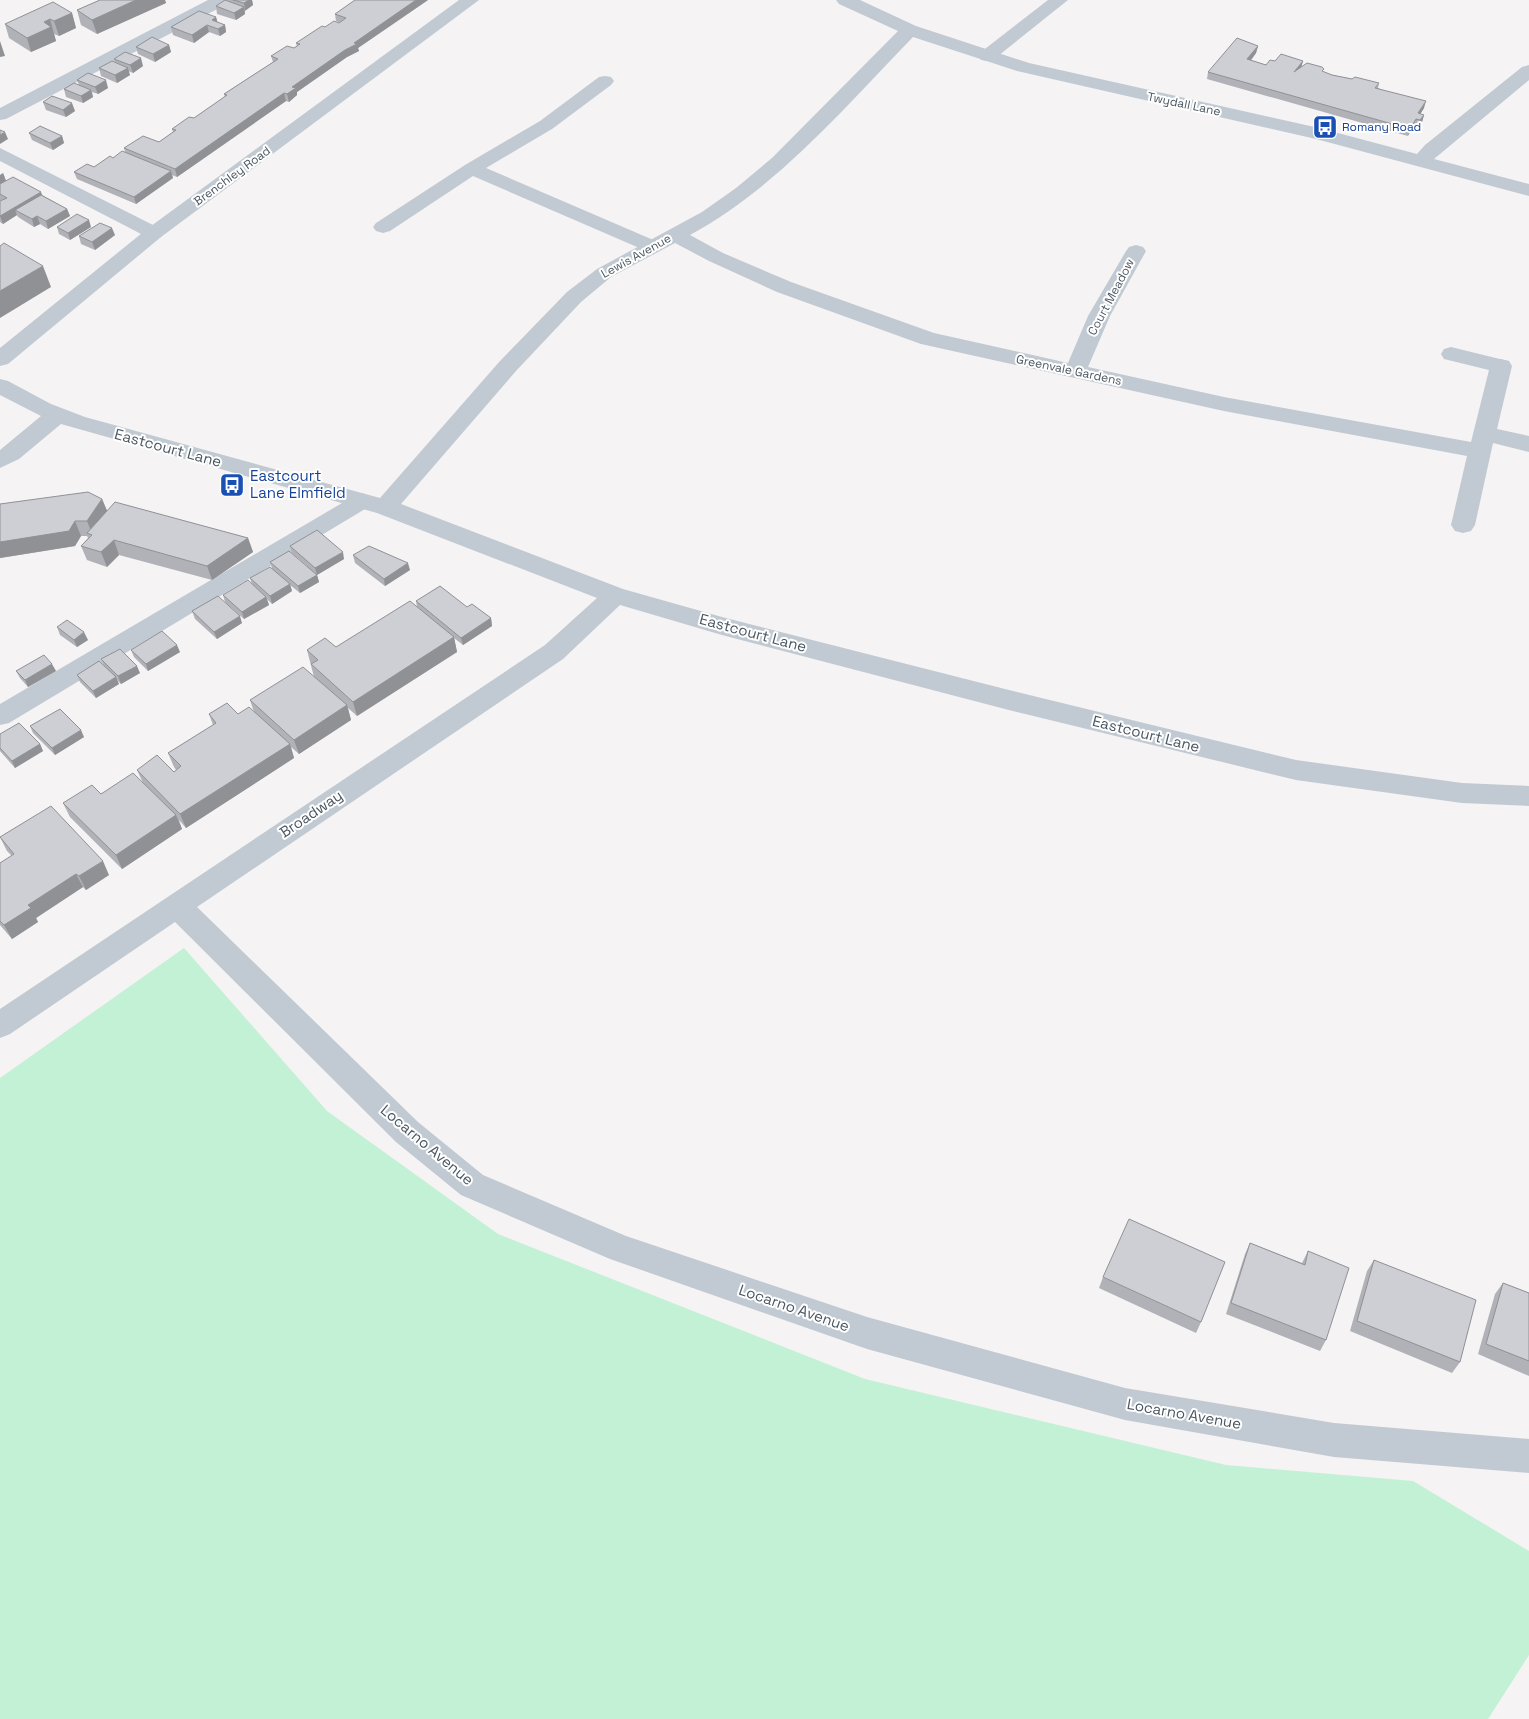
<svg xmlns="http://www.w3.org/2000/svg" width="1529" height="1719" font-family="'Space Grotesk',sans-serif">
<style>
.green{fill:#c3f1d5}
.lines{fill:none;stroke-linecap:round;stroke-linejoin:round}
.lane{fill:#c1cad2;fill-rule:evenodd}
.street{fill:#c1cad2;fill-rule:evenodd}
.wall{fill:#b0b2b7}
.shaded-wall{fill:#909195}
.building{fill:#cdcfd5;stroke:#909195}
.labels{text-anchor:middle;stroke-width:4;stroke-linejoin:round;paint-order:stroke}
.far-street-label{font-size:12px;fill:#4a5661;stroke:#fff}
.far-transit-label{font-size:12px;fill:#164399;stroke:#fff;text-anchor:start}
.street-label{font-size:15px;fill:#4a5661;stroke:#fff}
.transit-label{font-size:15px;fill:#164399;stroke:#fff;text-anchor:start}
</style>
<rect width="100%" height="100%" fill="#f5f3f3"/>
<path class="green" d="M184 948 327 1111 498 1234 865 1379 1226 1465 1413 1481 1529 1551V1655L1488 1719H0V1078Z"/>
<g class="lines">
<g class="lane">
<path d="M208 0H230L227 4 6 119 0 120V108Z"/>
<path d="M1048 0H1068L993 60 987 61 981 60 978 56 981 52Z"/>
<path d="M605 76 611 77 614 81 611 85 552 129 486 168 658 242 661 246 658 250 651 252 644 250 473 176 390 231 383 233 376 231 373 227 376 223 465 165 540 121 599 77Z"/>
<path d="M0 148 161 229 164 233 161 237 154 239 147 237 0 161Z"/>
<path d="M1451 347 1508 361 1511 366 1508 371 1501 373 1444 359 1441 354 1444 349Z"/>
<path d="M362 493 370 496 373 501 370 506 9 723 0 725V704L354 496Z"/>
</g>
<g class="street">
<path d="M459 0H479L161 237 8 364 0 366V348L147 229Z"/>
<path d="M836 0H860L916 26 1029 63 1319 128 1417 154 1425 145 1522 67 1529 65V80L1434 159 1529 184V196L1316 139 1017 71 913 37C844 108 778 187 690 235L723 253 791 282 934 333 1068 363 1088 316 1126 251 1129 247 1136 245 1143 247 1146 251 1110 316 1088 367 1224 397 1471 442 1490 366 1493 361 1501 359 1509 361 1512 366 1497 429 1529 436V452L1493 443 1475 525 1471 531 1463 533 1455 531 1451 525 1467 456 1224 411 921 344 777 292 709 261 675 243 611 277 581 302 516 371 401 504 623 589 722 617 1005 689 1296 760 1462 783 1529 786V806L1462 803 1296 780 1005 709 722 635 620 605 563 659 197 907 418 1122 483 1175 626 1236 867 1317 1125 1388 1334 1423 1529 1439V1473L1334 1457 1125 1420 867 1349 610 1259 461 1195 396 1142 175 922 10 1034 0 1038V1009L545 645 597 598 377 513 61 424 19 459 0 468V450L41 416 0 395V379L8 381 51 404 85 417 380 498 500 361 567 292 597 269 702 212 736 188 772 158 898 31 839 4Z"/>
</g>
</g>
<g class="wall">
<path d="M100 0H165L166 3 97 34 81 25 77 10Z"/>
<path d="M228 0H252L253 5 245 10V14L236 20 217 14 216 6 229 1Z"/>
<path d="M355 0H428L358 48 359 51 347 57 297 92V95L289 102 286 101 177 177 172 175 173 178 136 204 77 179 74 172 94 167 113 158 125 152 124 148 159 142 173 132 172 129 194 118 225 97 224 94 273 62 271 56 294 48 297 46 296 43 325 27 340 23 336 21 335 14Z"/>
<path d="M72 13 76 28 59 36 54 34 56 41 31 52 9 38 5 24Z"/>
<path d="M216 17 217 22 225 25 226 32 220 36 209 32 194 43 173 35 171 27Z"/>
<path d="M169 45 171 52 155 62 138 54 136 47Z"/>
<path d="M1258 46 1256 53 1251 60 1266 65 1275 61H1303L1301 67 1323 72 1332 75 1352 79 1379 83 1378 88 1424 108 1420 114 1424 115 1422 122 1418 128 1413 126 1408 136 1207 79 1208 72Z"/>
<path d="M114 59 143 66 133 73 128 71 130 75 117 83 101 76 99 68 115 62Z"/>
<path d="M77 80 108 88 98 94 92 92 93 97 83 103 66 97 64 89 79 85Z"/>
<path d="M43 102 75 111 66 117 46 110Z"/>
<path d="M29 133 62 136 64 143 53 150 32 140Z"/>
<path d="M3 173 6 181 42 195 67 209 70 216 48 229 40 224 34 227 18 217 17 215 3 224 0 222V201H1L0 200V184Z"/>
<path d="M57 227H91L70 240 59 234Z"/>
<path d="M115 235 95 250 81 244 79 236Z"/>
<path d="M102 499 107 511 248 538 253 552 212 580 119 555 107 567 87 560 81 546 88 538 87 536H81L75 546 0 558V504Z"/>
<path d="M290 546 344 559 317 575 319 582 300 593 290 585 292 591 272 604 267 599 269 605 244 619 225 602 223 595 252 584 250 578 272 568 270 562 307 566 292 553Z"/>
<path d="M353 555 410 570 385 586 355 563Z"/>
<path d="M416 601 467 607 491 618 492 626 463 645 454 638 457 652 357 716 348 708 351 720 299 754 291 747 294 758 186 828 179 820 182 829 122 869 70 817 63 803 143 783 137 770 174 772 176 770 174 767 168 753 213 725 209 714H238L254 712 250 700 314 677 307 650 336 647 417 607Z"/>
<path d="M192 611 242 623 217 639 195 619Z"/>
<path d="M57 627 88 640 77 647 60 635Z"/>
<path d="M131 650 180 652 148 671 134 657Z"/>
<path d="M101 659 140 673 121 684 116 679 119 684 96 698 80 682 77 675 104 665Z"/>
<path d="M16 671H56L28 687 20 678Z"/>
<path d="M30 726 84 737 55 755 33 733Z"/>
<path d="M0 734 40 744 43 751 15 768 0 751Z"/>
<path d="M0 837 109 875 86 890 83 887 36 918 38 922 12 939 0 925V863L12 856 7 851Z"/>
<path d="M1250 1243 1302 1263 1308 1251 1326 1340 1320 1351 1226 1314 1245 1254Z"/>
<path d="M1374 1260 1460 1362 1452 1373 1350 1331 1367 1271Z"/>
<path d="M1103 1277 1201 1322 1196 1333 1099 1288Z"/>
<path d="M1503 1283 1529 1293V1376L1478 1354 1495 1294Z"/>
</g>
<g class="shaded-wall">
<path d="M136 0H165L166 3 97 34 92 20Z"/>
<path d="M249 0H252L253 5 245 11 244 3Z"/>
<path d="M416 0H428L358 48 359 51 347 57 297 92V95L289 102 287 94 292 87 354 43Z"/>
<path d="M244 7 245 14 236 20 234 13Z"/>
<path d="M72 13 76 28 59 36 54 21Z"/>
<path d="M216 17 218 24 212 20Z"/>
<path d="M50 19 56 41 31 52 27 38 44 22Z"/>
<path d="M207 25 209 32 194 43 192 35Z"/>
<path d="M225 25 226 32 220 36 218 29Z"/>
<path d="M0 41 5 56 0 57Z"/>
<path d="M169 45 171 52 155 62 153 54Z"/>
<path d="M1258 46 1256 53 1246 67 1247 59Z"/>
<path d="M141 58 143 66 133 73 130 65Z"/>
<path d="M1303 61 1301 68 1294 72Z"/>
<path d="M128 68 130 75 117 83 115 75Z"/>
<path d="M106 80 108 88 98 94 95 87Z"/>
<path d="M91 90 93 97 83 103 81 96Z"/>
<path d="M284 93 286 101 177 177 175 169Z"/>
<path d="M1426 101 1424 108 1416 121 1418 113Z"/>
<path d="M72 103 75 111 66 117 63 110Z"/>
<path d="M1424 115 1422 122 1418 128 1420 120Z"/>
<path d="M1416 119 1413 126 1408 136 1410 129Z"/>
<path d="M5 132 8 139 0 144V135Z"/>
<path d="M62 136 64 143 53 150 50 143Z"/>
<path d="M171 171 173 178 136 204 134 197Z"/>
<path d="M3 173 6 181 0 184V175Z"/>
<path d="M41 192 44 200 15 210 17 215 3 224 0 216Z"/>
<path d="M67 209 70 216 48 229 46 221Z"/>
<path d="M37 216 40 224 34 227 32 219Z"/>
<path d="M89 220 91 227 70 240 68 233Z"/>
<path d="M112 228 115 235 95 250 92 242Z"/>
<path d="M43 266 51 287 0 318V291Z"/>
<path d="M102 499 108 513 93 536 87 521Z"/>
<path d="M75 521 81 536 75 546 0 558V542Z"/>
<path d="M248 538 253 552 212 580 207 566Z"/>
<path d="M114 540 119 555 107 567 101 552Z"/>
<path d="M343 552 344 559 317 575 315 568Z"/>
<path d="M408 563 410 570 385 586 384 579Z"/>
<path d="M317 575 319 582 300 593 298 586Z"/>
<path d="M290 584 292 591 272 604 270 596Z"/>
<path d="M266 597 269 605 244 619 242 612Z"/>
<path d="M240 616 242 623 217 639 214 632Z"/>
<path d="M491 618 492 626 463 645 461 638Z"/>
<path d="M84 632 88 640 77 647 74 640Z"/>
<path d="M454 637 457 652 357 716 353 702Z"/>
<path d="M177 645 180 652 148 671 146 664Z"/>
<path d="M52 664 56 671 28 687 25 680Z"/>
<path d="M137 666 140 673 121 684 118 676Z"/>
<path d="M116 677 119 684 96 698 93 691Z"/>
<path d="M347 705 351 720 299 754 294 740Z"/>
<path d="M81 730 84 737 55 755 52 748Z"/>
<path d="M40 744 43 751 15 768 12 761Z"/>
<path d="M290 744 294 758 186 828 180 814Z"/>
<path d="M176 815 182 829 122 869 116 855Z"/>
<path d="M103 861 109 875 86 890 79 876Z"/>
<path d="M76 874 83 887 36 918 38 922 12 939 4 925 28 905Z"/>
</g>
<g class="building">
<path d="M100 0H136L92 20 77 10Z"/>
<path d="M225 0 244 7 234 13 216 6Z"/>
<path d="M233 0H249L244 3Z"/>
<path d="M355 0H416L354 43 357 44 345 50 292 87 296 88 287 94 284 93 175 169 124 148 143 136 159 142 176 130 172 129 189 117 194 118 227 95 224 94 278 59 271 56 287 46 294 48 300 44 296 43 322 26 325 27 334 21 339 23 346 18 335 14Z"/>
<path d="M53 2 72 13 54 21 50 19 44 22 51 27 27 38 5 24Z"/>
<path d="M199 11 216 17 212 20 225 25 218 29 207 25 192 35 171 27Z"/>
<path d="M152 37 169 45 153 54 136 47Z"/>
<path d="M1237 38 1258 46 1247 59 1266 65 1270 60 1275 61 1281 54 1303 61 1294 72 1307 63 1322 67 1324 69 1322 71 1332 75 1352 79 1355 77 1379 83 1375 88 1426 101 1418 113 1424 115 1420 120 1416 119 1410 129 1208 72Z"/>
<path d="M125 52 141 58 130 65 114 59Z"/>
<path d="M112 61 128 68 115 75 99 68Z"/>
<path d="M88 73 106 80 95 87 77 80Z"/>
<path d="M74 83 91 90 81 96 64 89Z"/>
<path d="M52 96 72 103 63 110 43 102Z"/>
<path d="M40 126 62 136 50 143 29 133Z"/>
<path d="M0 130 5 132 0 135Z"/>
<path d="M122 151 171 171 134 197 74 172 87 164 94 167 110 156 113 158Z"/>
<path d="M13 177 41 192 0 216V201L7 198 0 194V184Z"/>
<path d="M41 195 67 209 46 221 37 216 32 219 15 210Z"/>
<path d="M77 214 89 220 68 233 57 227Z"/>
<path d="M100 223 112 228 92 242 79 236Z"/>
<path d="M4 243 43 266 0 291V246Z"/>
<path d="M88 492 102 499 87 521H75L69 531 0 542V504Z"/>
<path d="M115 502 248 538 207 566 114 540 101 552 81 546 92 535 87 533Z"/>
<path d="M317 530 343 552 315 568 290 546Z"/>
<path d="M369 546 408 563 384 579 353 555Z"/>
<path d="M289 551 317 575 298 586 270 562Z"/>
<path d="M270 567 290 584 270 596 250 578Z"/>
<path d="M248 580 266 597 242 612 223 595Z"/>
<path d="M440 586 467 607 472 604 491 618 461 638 416 601Z"/>
<path d="M218 596 240 616 214 632 192 611Z"/>
<path d="M410 601 454 637 353 702 311 664 318 660 307 650 325 638 336 647Z"/>
<path d="M67 620 84 632 74 640 57 627Z"/>
<path d="M162 631 177 645 146 664 131 650Z"/>
<path d="M120 649 137 666 118 676 101 659Z"/>
<path d="M44 655 52 664 25 680 16 671Z"/>
<path d="M99 661 116 677 93 691 77 675Z"/>
<path d="M303 667 347 705 294 740 250 700Z"/>
<path d="M227 703 238 714 249 707 290 744 180 814 137 770 157 755 174 772 181 766 168 753 216 723 209 714Z"/>
<path d="M60 709 81 730 52 748 30 726Z"/>
<path d="M19 723 40 744 12 761 0 748V734Z"/>
<path d="M133 773 176 815 116 855 63 803 92 785 101 794Z"/>
<path d="M51 806 103 861 79 876 76 874 28 905 31 908 4 925 0 921V863L14 854 0 837Z"/>
<path d="M1129 1219 1225 1262 1201 1322 1103 1277Z"/>
<path d="M1250 1243 1305 1265 1308 1251 1349 1268 1326 1340 1231 1303Z"/>
<path d="M1374 1260 1476 1300 1460 1362 1357 1321Z"/>
<path d="M1503 1283 1529 1293V1361L1486 1344Z"/>
</g>
<defs>
<symbol id="bus-square" viewBox="-11 -11 22 22"><rect x="-9" y="-9" width="18" height="18" rx="4" fill="#1a4fb4" stroke="#fff"/><path d="M-5-6H5V4H4V6H2V4H-2V6H-4V4H-5ZM-3.5-4V0h7V-4ZM-3.5 1.2v1.5H-2V1.2ZM2 1.2v1.5H3.5V1.2Z" fill="#fff"/></symbol>
</defs>
<g fill-rule="evenodd">
<use href="#bus-square" x="1311" y="113" width="28" height="28"/>
<use href="#bus-square" x="218" y="471" width="28" height="28"/>
</g>
<g class="labels">
<g class="far-street-label">
<text transform="translate(1184 104) rotate(12)" y="4">Twydall Lane</text>
<text transform="translate(232 176) rotate(-36)" y="4">Brenchley Road</text>
<text transform="translate(636 256) rotate(-29)" y="4">Lewis Avenue</text>
<text transform="translate(1111 297) rotate(-62)" y="4">Court Meadow</text>
<text transform="translate(1069 370) rotate(12)" y="4">Greenvale Gardens</text>
</g>
<g class="far-transit-label">
<text x="1342" y="131">Romany Road</text>
</g>
<g class="street-label">
<text transform="translate(168 448) rotate(15)" y="5">Eastcourt Lane</text>
<text transform="translate(753 633) rotate(15)" y="5">Eastcourt Lane</text>
<text transform="translate(1146 734) rotate(14)" y="5">Eastcourt Lane</text>
<text transform="translate(311 814) rotate(-34)" y="5">Broadway</text>
<text transform="translate(427 1145) rotate(40)" y="5">Locarno Avenue</text>
<text transform="translate(794 1308) rotate(19)" y="5">Locarno Avenue</text>
<text transform="translate(1184 1414) rotate(10)" y="5">Locarno Avenue</text>
</g>
<g class="transit-label">
<text x="250" y="481">Eastcourt<tspan x="250" dy="17">Lane Elmfield</tspan></text>
</g>
</g>
</svg>
